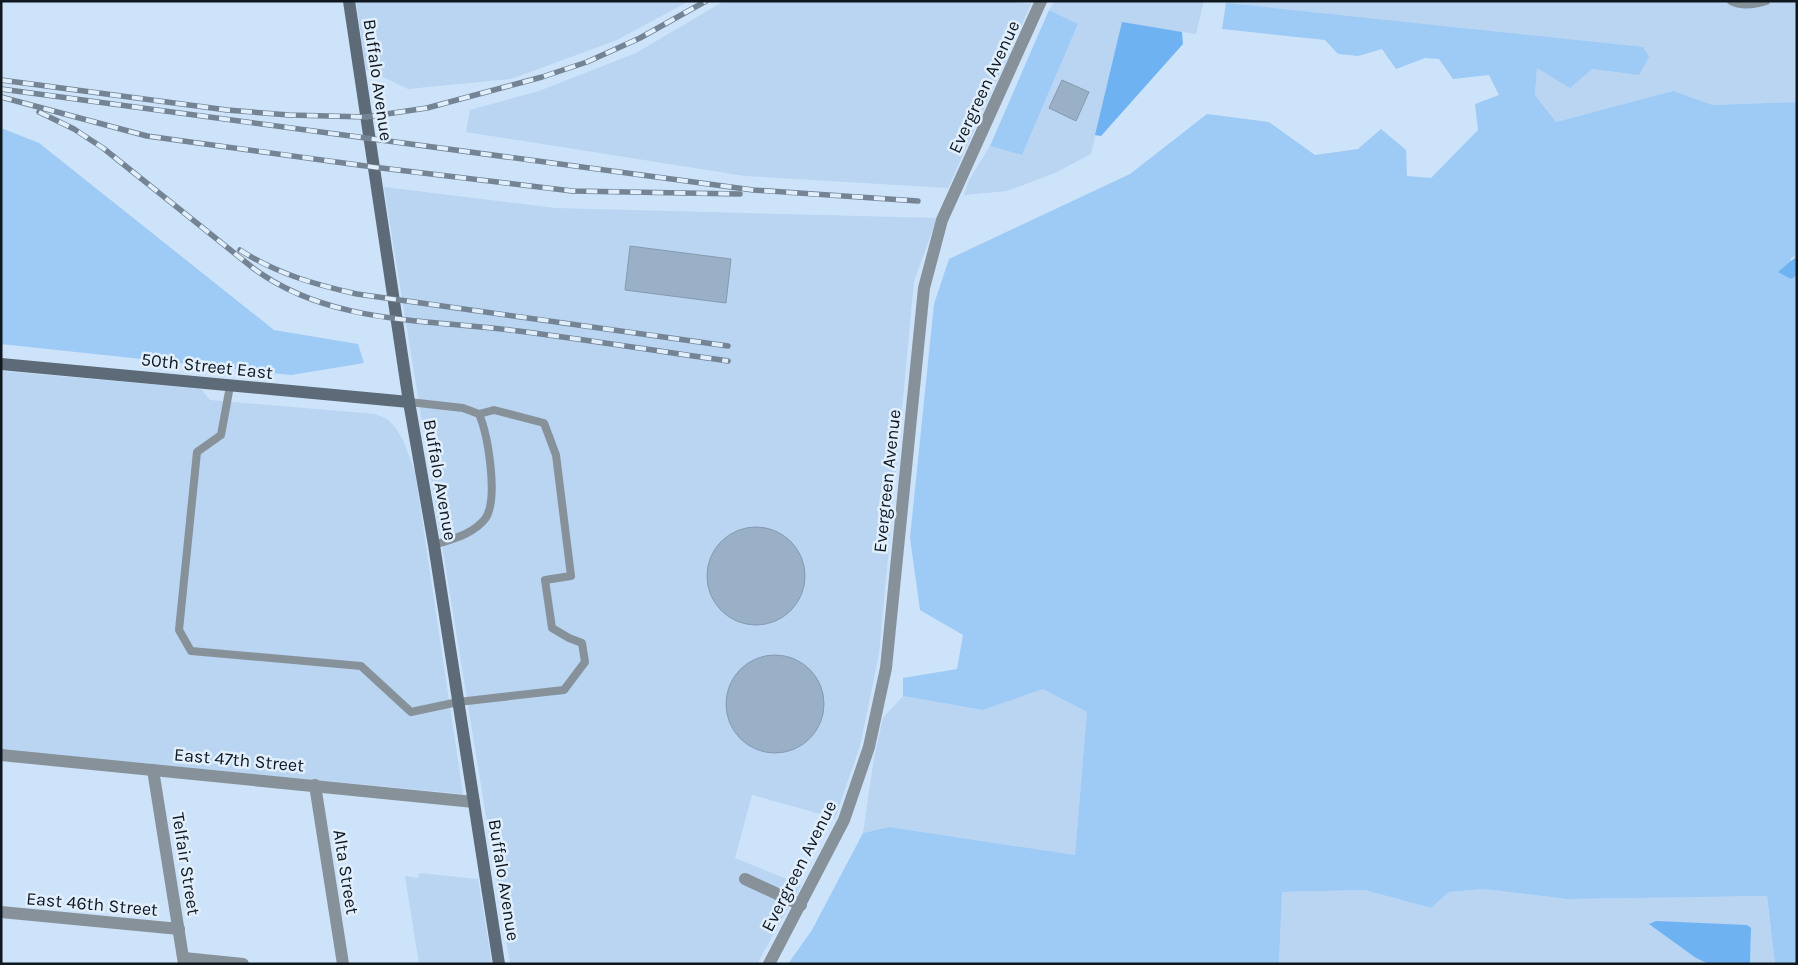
<svg xmlns="http://www.w3.org/2000/svg" width="1798" height="965" font-family="Karla,sans-serif">
<style>
.built{fill:#b9d5f1}
.green{fill:#9ecaf6}
.water{fill:#6fb2f2}
.building{fill:#9ab0c6;stroke:#859ab0}
.lines{fill:none;stroke-linecap:round;stroke-linejoin:round}
.lane{stroke:#87919a;stroke-width:8}
.street{stroke:#87919a;stroke-width:12}
.secondary{stroke:#5d6b78;stroke-width:12}
.rail-casing{stroke:#748494;stroke-width:5.5}
.rail{stroke:#e1effd;stroke-width:4;stroke-dasharray:11;stroke-linecap:butt}
.labels{text-anchor:middle;stroke-width:5;stroke-linejoin:round;paint-order:stroke}
.street-label{font-size:18px;fill:#0f171f;stroke:#e1effd}
</style>
<rect width="100%" height="100%" fill="#cce3fa"/>
<g class="built">
<path d="M356 1H689L617 40 511 79 408 89 366 69Z"/>
<path d="M724 1H1007L1031 4 948 188 745 176 466 132 470 110 539 91 636 53Z"/>
<path d="M1055 1H1204L1196 34 1122 23 1091 154 1055 173 1007 191 964 195 969 180 990 146 1022 155 1078 24 1049 10Z"/>
<path d="M1226 1H1797V102L1713 105 1673 91 1556 122 1535 95 1537 67 1592 69 1639 75 1226 3Z"/>
<path d="M384 187 555 208 937 218 914 281 879 654 860 746 835 818 752 795 735 858 801 885 757 964H510Z"/>
<path d="M1 371 201 389 210 400 375 414 387 419 395 427 404 442 415 472 463 794 1 750Z"/>
<path d="M1043 689 1087 712 1075 855 889 827 863 833 874 758 883 718 903 696 983 710Z"/>
<path d="M419 873 478 879 492 964H419L405 876 418 878Z"/>
<path d="M1484 889 1567 899 1767 896 1775 964H1750L1751 928 1696 958 1709 964H1279L1282 892 1365 890 1431 908 1449 892Z"/>
</g>
<g class="green">
<path d="M1226 3 1643 47 1649 57 1639 75 1592 69 1570 88 1537 68 1535 95 1556 122 1673 91 1713 105 1797 102V256L1791 258V279L1797 276V964H1775L1767 896 1567 899 1484 889 1449 892 1431 908 1365 890 1282 892 1279 964H788L812 930 863 833 889 827 1075 855 1087 712 1043 689 983 710 903 696V678L957 669 963 635 920 610 910 538 934 304 949 259 1130 174 1207 114 1269 122 1315 155 1358 149 1381 129 1406 150 1407 176 1431 178 1478 130 1475 104 1499 95 1489 75 1453 79 1439 59 1425 58 1396 69 1382 49 1358 56 1338 54 1325 40 1222 29Z"/>
<path d="M1049 10 1078 24 1022 155 990 146Z"/>
<path d="M1 128 39 143 274 330 358 344 364 363 291 375 1 344Z"/>
</g>
<g class="water">
<path d="M1122 22 1182 32 1183 44 1101 136 1095 135Z"/>
<path d="M1797 256V276L1791 279 1778 272Z"/>
<path d="M1656 921 1747 925 1751 928 1750 964H1709L1696 958 1649 924Z"/>
</g>
<g class="building">
<path d="M1062 80 1089 92 1076 121 1049 108Z"/>
<path d="M630 246 731 259 726 303 625 290Z"/>
<circle cx="756" cy="576" r="49"/>
<circle cx="775" cy="704" r="49"/>
</g>
<g class="lines">
<g class="lane">
<path d="M1731 1C1742 7 1754 5 1766 1"/>
<path d="M230 386 221 435 197 452 179 630 191 651 361 666 411 712 458 702 564 690 585 662 582 643 569 638 552 628 545 580 571 576 556 455 544 423 494 410 479 414"/>
<path d="M409 402 463 408 479 414C488 435 499 500 485 519 472 535 452 539 434 545"/>
</g>
<g class="street">
<path d="M1 755 474 802"/>
<path d="M153 770 184 964"/>
<path d="M315 785 343 964"/>
<path d="M745 879 801 905"/>
<path d="M1 912 179 929"/>
<path d="M184 958 243 964"/>
<path d="M769 964 844 820 869 747 886 668 924 288 942 220 1041 1"/>
</g>
<g class="secondary">
<path d="M349 1 409 402 434 545 499 964"/>
<path d="M1 364 409 402"/>
</g>
<defs>
<g id="rail">
<path d="M1 80 227 110 289 115 366 117 427 108 542 77 587 62 640 38 706 1"/>
<path d="M1 89 753 190 918 201"/>
<path d="M1 97 147 136 373 167 572 191 740 194"/>
<path d="M39 112 74 129 103 148 253 268C330 325 427 319 518 331 588 340 658 351 728 361"/>
<path d="M240 250C275 273 316 285 357 294L728 346"/>
</g>
</defs>
<use href="#rail" class="rail-casing"/>
<use href="#rail" class="rail"/>
</g>
<g class="labels">
<g class="street-label">
<text transform="translate(378 80) rotate(82)" y="6">Buffalo Avenue</text>
<text transform="translate(984 87) rotate(-65)" y="6">Evergreen Avenue</text>
<text transform="translate(207 366) rotate(6)" y="6">50th Street East</text>
<text transform="translate(440 480) rotate(80)" y="6">Buffalo Avenue</text>
<text transform="translate(887 481) rotate(-84)" y="6">Evergreen Avenue</text>
<text transform="translate(239 760) rotate(5)" y="6">East 47th Street</text>
<text transform="translate(186 864) rotate(81)" y="6">Telfair Street</text>
<text transform="translate(799 866) rotate(-63)" y="6">Evergreen Avenue</text>
<text transform="translate(346 872) rotate(81)" y="6">Alta Street</text>
<text transform="translate(504 880) rotate(81)" y="6">Buffalo Avenue</text>
<text transform="translate(92 904) rotate(5)" y="6">East 46th Street</text>
</g>
</g>
<rect width="1798" height="965" fill="none" stroke="#0f171f" stroke-width="5"/>
</svg>
